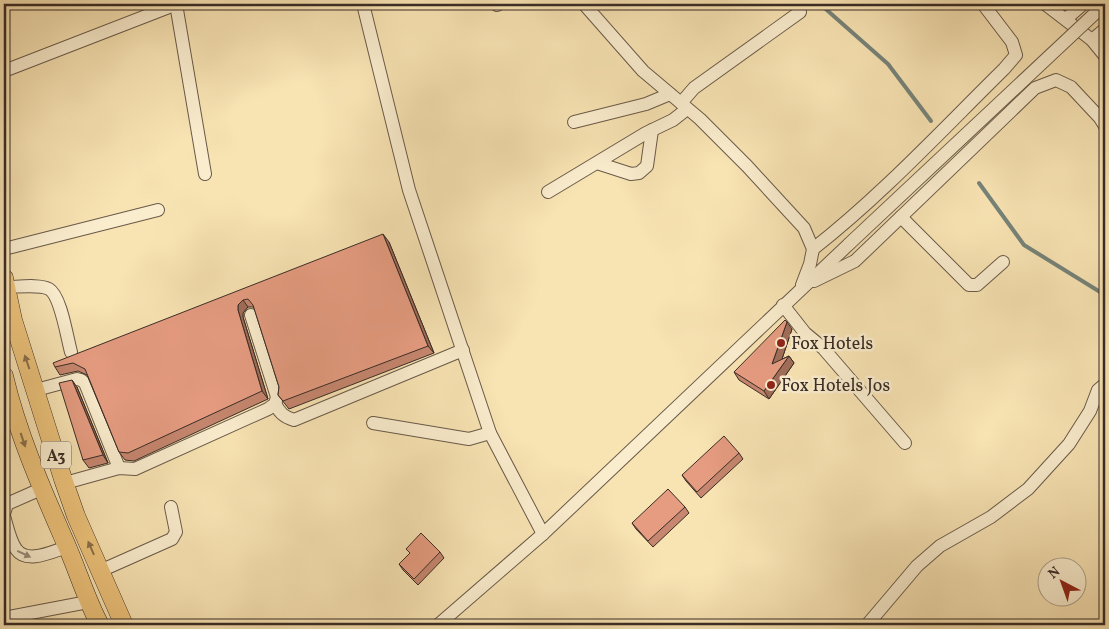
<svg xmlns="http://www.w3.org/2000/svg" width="1109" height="629" font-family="Vollkorn,serif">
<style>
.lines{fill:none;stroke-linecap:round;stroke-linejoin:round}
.stream{stroke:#768379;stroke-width:4}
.minor-casing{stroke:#695a49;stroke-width:14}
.highway-casing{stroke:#392c26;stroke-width:19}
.minor{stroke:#faedce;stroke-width:12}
.highway{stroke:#ecc27a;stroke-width:18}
.minor-bridge-casing{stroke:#695a49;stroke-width:14;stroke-linecap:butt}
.minor-bridge{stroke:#faedce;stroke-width:12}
.wall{fill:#c6866f;stroke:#392c26}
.shaded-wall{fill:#a16d5a;stroke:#392c26}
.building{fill:#e69c81;stroke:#392c26}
.oneway{fill:#8a704c}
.oneway2{fill:#9a8c7a}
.poi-dot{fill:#8f2418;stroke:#faedce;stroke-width:2}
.labels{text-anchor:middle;stroke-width:5;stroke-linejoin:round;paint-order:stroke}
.shield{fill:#faedce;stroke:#736658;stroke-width:1}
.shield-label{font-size:16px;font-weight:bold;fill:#392c26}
.poi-label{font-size:18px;fill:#392c26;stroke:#faedce;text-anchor:start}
</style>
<rect width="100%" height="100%" fill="#f8e3b3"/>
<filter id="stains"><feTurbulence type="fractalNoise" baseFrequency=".004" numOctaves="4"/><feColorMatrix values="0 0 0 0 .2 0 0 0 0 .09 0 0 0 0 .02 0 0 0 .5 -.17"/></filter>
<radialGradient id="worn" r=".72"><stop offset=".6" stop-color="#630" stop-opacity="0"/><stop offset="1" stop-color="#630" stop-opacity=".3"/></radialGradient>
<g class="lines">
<g class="stream">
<path d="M820 4 888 64 931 121"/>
<path d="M979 183 1024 245 1105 295"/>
</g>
<defs>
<g id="minor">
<path d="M176 4 205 174"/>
<path d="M363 4 409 190 490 433 543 534"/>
<path d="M584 4 643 71 700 119 747 166 804 228 813 249 810 264 802 285"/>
<path d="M1045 4 1092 40 1105 56"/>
<path d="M497 5 499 4"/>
<path d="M1066 19 1083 4"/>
<path d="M1092 40 1105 29"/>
<path d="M4 71 177 4"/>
<path d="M681 103 694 88 800 12"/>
<path d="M574 122 646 104 670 94"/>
<path d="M597 163 631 174 639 173 647 166 652 130"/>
<path d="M548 192 646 133 673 120 687 109"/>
<path d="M901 217 969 285H977L1003 262"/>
<path d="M4 249 158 210"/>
<path d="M813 249C882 195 942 130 1004 69L1016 55 1012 42 983 4"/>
<path d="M814 281 855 261 1035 88 1056 80 1071 87 1100 118 1105 126"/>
<path d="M6 287C17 287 40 284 49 289 61 296 67 338 71 352"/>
<path d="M783 305 805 333 823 348 905 443"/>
<path d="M36 390 77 379 81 380 85 383 119 468"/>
<path d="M275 404C280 413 284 417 294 420L463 350"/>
<path d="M373 423 469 439 490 433"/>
<path d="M65 483 119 468 135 469 268 409 275 404 277 397 251 315"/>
<path d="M4 514 7 504 41 489"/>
<path d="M4 516C7 526 10 541 16 549 27 565 53 551 67 547"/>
<path d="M100 571 172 539 176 532 171 507"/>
<path d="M4 618 88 602"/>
<path d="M438 625 543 534 849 244"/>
<path d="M867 625 917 566 940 546 991 517 1028 489 1069 444 1090 411 1098 390 1105 384"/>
</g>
<g id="highway">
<path d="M4 278 13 320 63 479 76 516 124 625"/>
<path d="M4 376C18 435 42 489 66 544 78 571 86 599 100 625"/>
</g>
</defs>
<use href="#minor" class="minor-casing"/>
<use href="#highway" class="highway-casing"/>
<use href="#minor" class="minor"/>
<use href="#highway" class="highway"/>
<defs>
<path id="minor-bridge" d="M849 244 1105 4"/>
</defs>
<use href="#minor-bridge" class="minor-bridge-casing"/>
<use href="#minor-bridge" class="minor-bridge"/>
</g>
<g class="wall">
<path d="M389 242 434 353 289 409 278 395 279 387 254 308 253 307H248L243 313V317L268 399 134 461 125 460 119 452 87 375 78 371 60 375 55 367Z"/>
<path d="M792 329 782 359 789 356 794 363 769 399 739 380 734 372Z"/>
<path d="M77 387 108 463 89 468 83 460Z"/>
<path d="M739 453 743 459 701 498 686 481 682 475Z"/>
<path d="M685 507 689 513 653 547 636 529 632 523Z"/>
<path d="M406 549 440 552 444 558 418 585 403 570 399 564 410 553Z"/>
</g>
<g class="shaded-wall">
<path d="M383 234 389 242 434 353 428 346Z"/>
<path d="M243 300 248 307 243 313V317L268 399 262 391 238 310V305Z"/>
<path d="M787 322 792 329 778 371 772 364Z"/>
<path d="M789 356 794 363 769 399 764 391Z"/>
<path d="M72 380 77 387 108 463 103 455Z"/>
</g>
<g class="building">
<path d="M383 234 428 346 283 401 278 395 279 387 253 305 248 299 243 300 238 305V310L262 391 128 453 119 452 85 369 73 363 55 367 53 363Z"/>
<path d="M785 320 787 322 772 364 789 356 764 391 734 372Z"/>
<path d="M72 380 103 455 83 460 59 383Z"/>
<path d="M724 436 739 453 697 492 682 475Z"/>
<path d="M668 489 685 507 648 541 632 523Z"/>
<path d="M421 533 440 552 414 579 399 564 410 553 406 549Z"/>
</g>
<defs><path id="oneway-solid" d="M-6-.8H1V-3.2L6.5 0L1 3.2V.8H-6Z" transform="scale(1.25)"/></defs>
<g class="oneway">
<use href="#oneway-solid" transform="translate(27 362) rotate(-109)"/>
<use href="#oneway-solid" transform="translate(23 440) rotate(71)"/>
<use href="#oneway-solid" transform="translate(91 548) rotate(-114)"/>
</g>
<use class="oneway2" href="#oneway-solid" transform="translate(24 554) rotate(25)"/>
<g class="poi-dot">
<circle cx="781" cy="343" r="5"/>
<circle cx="771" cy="385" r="5"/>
</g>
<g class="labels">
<rect class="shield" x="41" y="441.5" width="30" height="27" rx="4"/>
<g class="shield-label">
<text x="56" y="461">A3</text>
</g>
<g class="poi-label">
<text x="791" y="349">Fox Hotels</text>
<text x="781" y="391">Fox Hotels Jos</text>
</g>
</g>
<rect width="1109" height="629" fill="none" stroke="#f8e3b3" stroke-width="20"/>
<rect x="5" y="5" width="1099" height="619" fill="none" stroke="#392c26" stroke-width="2.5"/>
<rect x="10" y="10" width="1089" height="609" fill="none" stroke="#392c26"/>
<g transform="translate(1062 582) rotate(319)"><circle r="24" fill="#faedce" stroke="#ada08b"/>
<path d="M0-4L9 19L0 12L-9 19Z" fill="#8f2418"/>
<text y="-8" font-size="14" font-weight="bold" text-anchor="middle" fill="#392c26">N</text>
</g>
<rect width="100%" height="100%" filter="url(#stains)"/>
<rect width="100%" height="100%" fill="url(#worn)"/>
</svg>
